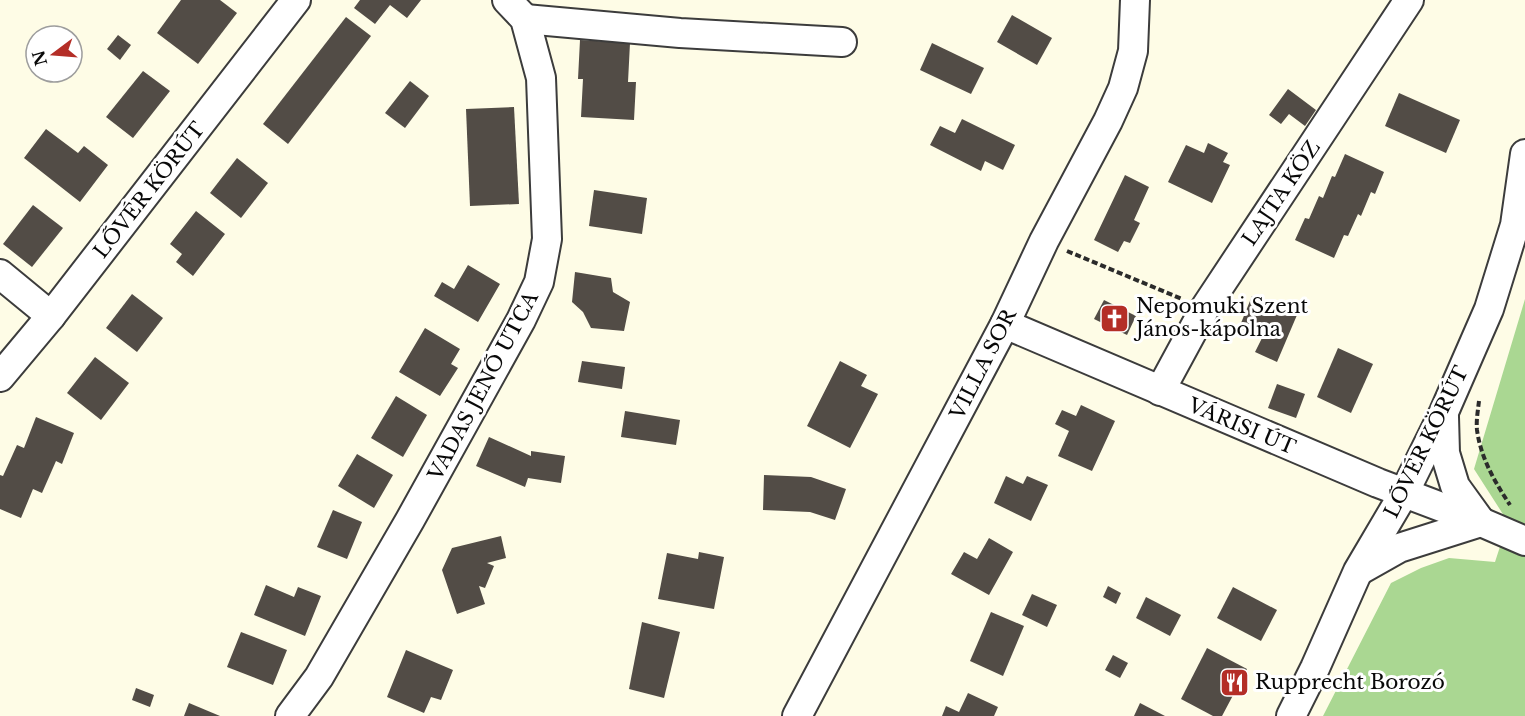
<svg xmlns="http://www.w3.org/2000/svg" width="1525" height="716" font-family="'Libre Baskerville',serif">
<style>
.forest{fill:#aad792}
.building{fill:#524c46}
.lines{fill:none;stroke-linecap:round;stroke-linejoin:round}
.street-casing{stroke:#3c3c3c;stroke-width:32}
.path{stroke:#2b2b2b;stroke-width:4;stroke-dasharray:6 3;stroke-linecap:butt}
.street{stroke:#fff;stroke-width:28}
.labels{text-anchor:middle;stroke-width:6;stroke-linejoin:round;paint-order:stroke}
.street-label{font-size:20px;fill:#090909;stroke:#fff}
.poi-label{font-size:20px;fill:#090909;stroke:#fff;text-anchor:start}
</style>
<rect width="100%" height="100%" fill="#fefce6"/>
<path class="forest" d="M1525 299V716H1323L1391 583 1421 568 1449 558 1495 562 1508 522 1474 469Z"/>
<g class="building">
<path d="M181 0H220L237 13 198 64 157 33Z"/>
<path d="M360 0H421L407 18 390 5 375 24 354 8Z"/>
<path d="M1012 15 1052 38 1037 65 997 42Z"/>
<path d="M346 17 371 36 288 144 263 124Z"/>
<path d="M118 35 131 45 120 60 107 49Z"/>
<path d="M580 40 630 43 628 82H636L634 120 581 117 583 79H578Z"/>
<path d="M932 43 984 68 971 94 920 70Z"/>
<path d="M143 71 170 91 133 138 106 117Z"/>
<path d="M410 81 429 96 405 128 385 113Z"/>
<path d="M1288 89 1316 110 1305 126 1289 114 1281 124 1269 115Z"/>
<path d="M1399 93 1460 120 1446 153 1385 126Z"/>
<path d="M514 107 519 204 470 206 466 109Z"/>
<path d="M962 119 1015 145 1003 170 985 161 981 171 930 145 940 126 955 133Z"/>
<path d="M46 129 78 153 84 146 108 165 80 202 24 158Z"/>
<path d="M1208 143 1228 153 1223 162 1230 165 1212 203 1168 182 1186 145 1204 153Z"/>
<path d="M1345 154 1384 172 1375 194 1371 192 1361 216 1358 214 1348 236 1344 235 1334 258 1295 240 1305 218 1309 219 1319 196 1323 198 1332 176 1335 177Z"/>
<path d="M237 158 268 183 241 218 210 193Z"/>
<path d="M1125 175 1149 187 1134 220 1140 223 1130 243 1124 241 1118 252 1094 240Z"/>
<path d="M594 190 647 198 642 234 589 226Z"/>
<path d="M33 205 63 228 32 267 3 244Z"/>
<path d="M196 211 225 234 193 276 176 262 182 254 170 244Z"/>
<path d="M468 265 500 284 478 322 434 296 442 282 454 289Z"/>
<path d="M575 272 611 278 613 292 630 302 624 331 591 328 583 312 572 302Z"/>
<path d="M132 294 163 318 137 352 106 328Z"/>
<path d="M1252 296 1297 315 1277 362 1255 352 1262 338 1239 328Z"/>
<path d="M1104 300 1136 316 1127 335 1094 319Z"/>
<path d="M425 328 460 349 451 364 458 368 440 396 399 372Z"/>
<path d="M1338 348 1373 364 1351 413 1317 397Z"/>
<path d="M95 357 129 383 101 420 67 393Z"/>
<path d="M582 361 625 367 622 389 578 382Z"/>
<path d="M840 361 867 375 861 386 878 394 850 448 807 426Z"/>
<path d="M1277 384 1305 394 1296 418 1268 408Z"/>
<path d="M396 396 427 415 403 457 371 438Z"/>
<path d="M1081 405 1115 421 1092 471 1058 456 1069 431 1055 424 1062 410 1076 416Z"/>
<path d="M625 411 680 420 676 445 621 437Z"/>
<path d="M36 417 74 433 62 464 56 461 42 493 33 489 21 518 0 509V475L3 476 17 445 24 448Z"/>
<path d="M489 437 531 456V451L565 456 561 483 528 478 525 487 476 466Z"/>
<path d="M357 454 393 475 374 508 338 486Z"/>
<path d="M764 475 811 477 846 489 835 520 810 512 763 510Z"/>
<path d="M1006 476 1023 484 1027 476 1048 485 1031 521 994 503Z"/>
<path d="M333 510 362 522 347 559 317 547Z"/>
<path d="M501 536 506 558 487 563 494 566 485 588 479 586 485 604 457 614 442 570 452 548Z"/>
<path d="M989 538 1013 552 989 595 951 574 964 552 977 559Z"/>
<path d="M699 552 724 557 714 609 658 599 667 553 698 559Z"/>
<path d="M266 585 294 597 298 587 321 596 305 636 254 615Z"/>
<path d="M1108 586 1121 593 1116 604 1103 597Z"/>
<path d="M1233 587 1277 610 1261 641 1217 618Z"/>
<path d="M1032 594 1057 605 1047 627 1022 615Z"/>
<path d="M1146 597 1181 615 1170 636 1136 618Z"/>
<path d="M991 612 1024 626 1003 676 970 661Z"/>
<path d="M642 622 680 632 664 698 629 689Z"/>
<path d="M241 632 287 650 273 685 227 667Z"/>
<path d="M1207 648 1247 669 1222 716H1213L1181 699Z"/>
<path d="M406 650 453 670 441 700 431 697 424 713 387 697Z"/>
<path d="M1113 655 1128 663 1120 678 1105 670Z"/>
<path d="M136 688 154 695 150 707 132 700Z"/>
<path d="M968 693 998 707 994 716H942L946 706 959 712Z"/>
<path d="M189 703 220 716H184Z"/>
<path d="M1140 703 1165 716H1134Z"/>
</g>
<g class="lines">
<defs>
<g id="street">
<path d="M525 19 680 33 842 42"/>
<path d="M0 274 51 316"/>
<path d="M1005 324 1378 483 1481 522 1525 541"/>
<path d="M0 377 51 316 296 0"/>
<path d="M1160 391 1205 308 1409 0"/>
<path d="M1444 417 1445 453 1455 486 1481 522"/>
<path d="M1360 570 1399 548 1481 522"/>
<path d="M290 716 319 677 410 520 521 320 539 282 547 239 541 78 525 19 507 0"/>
<path d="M797 716 1005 324 1044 241 1108 121 1123 88 1133 51 1135 0"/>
<path d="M1291 716 1315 668 1358 571 1404 493 1444 412 1489 309 1515 225 1525 154"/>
</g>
</defs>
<use href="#street" class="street-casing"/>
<g class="path">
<path d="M1067 251 1182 299"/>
<path d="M1479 401C1478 410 1476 421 1477 430 1481 459 1495 482 1510 505"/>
</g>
<use href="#street" class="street"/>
</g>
<defs>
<symbol id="church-square" viewBox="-11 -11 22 22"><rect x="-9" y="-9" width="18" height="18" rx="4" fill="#b42e27" stroke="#fff"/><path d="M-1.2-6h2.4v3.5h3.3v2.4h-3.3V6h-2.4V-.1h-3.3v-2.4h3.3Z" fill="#fff"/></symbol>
<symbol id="restaurant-square" viewBox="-11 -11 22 22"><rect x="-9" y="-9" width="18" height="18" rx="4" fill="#b42e27" stroke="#fff"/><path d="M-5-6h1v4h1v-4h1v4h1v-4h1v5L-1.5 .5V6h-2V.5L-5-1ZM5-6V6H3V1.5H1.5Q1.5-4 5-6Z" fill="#fff"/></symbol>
</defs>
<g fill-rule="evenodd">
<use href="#church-square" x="1098" y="302" width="33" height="33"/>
<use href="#restaurant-square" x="1218" y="666" width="33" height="33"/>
</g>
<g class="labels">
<g class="street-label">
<text transform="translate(149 190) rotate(-52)" y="7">LŐVÉR KÖRÚT</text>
<text transform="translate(1281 193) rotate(-56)" y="7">LAJTA KÖZ</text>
<text transform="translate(983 364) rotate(-63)" y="7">VILLA SOR</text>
<text transform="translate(483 386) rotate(-62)" y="7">VADAS JENŐ UTCA</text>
<text transform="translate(1242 426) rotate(23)" y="7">VÁRISI ÚT</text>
<text transform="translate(1426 442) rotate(-64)" y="7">LŐVÉR KÖRÚT</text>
</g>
<g class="poi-label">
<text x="1136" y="313">Nepomuki Szent<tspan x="1136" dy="23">János-kápolna</tspan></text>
<text x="1255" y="689">Rupprecht Borozó</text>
</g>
</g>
<g transform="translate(54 54) rotate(254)"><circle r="28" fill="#ffffff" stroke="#9d9d9d" stroke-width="1.5"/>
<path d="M0-4.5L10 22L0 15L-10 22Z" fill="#b42e27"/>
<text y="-9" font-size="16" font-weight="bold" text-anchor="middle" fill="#090909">N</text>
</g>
</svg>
